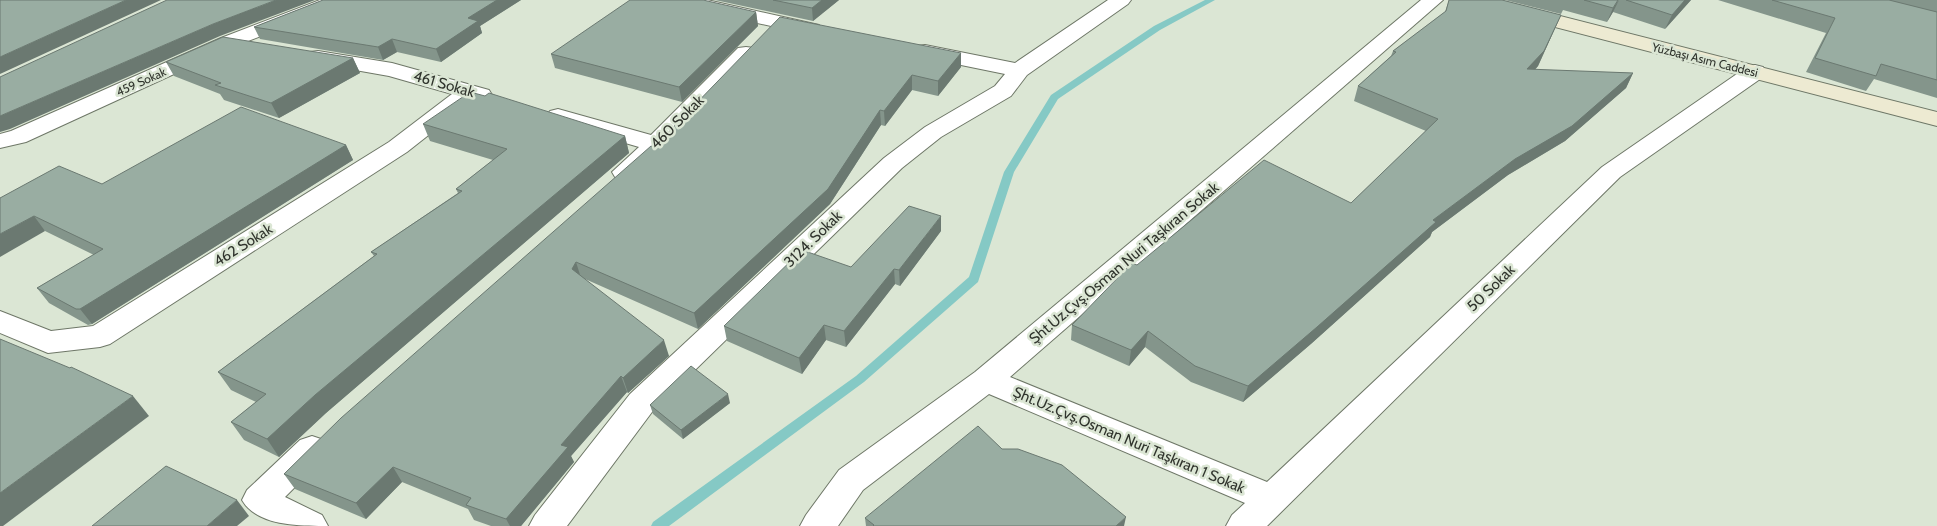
<svg xmlns="http://www.w3.org/2000/svg" width="1937" height="526" font-family="Cabin,sans-serif">
<style>
.lines{fill:none;stroke-linecap:round;stroke-linejoin:round}
.stream{fill:#85c9c5;fill-rule:evenodd}
.street-casing{stroke:#6e7767;stroke-width:2}
.secondary-casing{stroke:#6e7767;stroke-width:2}
.street{fill:#fff;fill-rule:evenodd}
.secondary{fill:#edead2;fill-rule:evenodd}
.wall{fill:#84958b}
.shaded-wall{fill:#6b7971}
.building{fill:#99ada2;stroke:#6b7971}
.labels{text-anchor:middle;stroke-width:5;stroke-linejoin:round;paint-order:stroke}
.far-street-label{font-size:12px;fill:#30342d;stroke:#dbe6d4}
.street-label{font-size:15px;fill:#30342d;stroke:#dbe6d4}
</style>
<rect width="100%" height="100%" fill="#dbe6d4"/>
<g class="lines">
<path class="stream" d="M1205 0H1215L1160 30 1058 99 1014 172 978 282 864 382 669 526H651L653 522 856 376 969 277 1004 172 1051 95 1154 26Z"/>
<defs>
<g id="street">
<path d="M320 0H348L345 4 235 46 26 142 0 148V134L11 131 221 38Z"/>
<path d="M669 0H707L819 25 822 29 819 33 812 35 679 6 672 4Z"/>
<path d="M1108 0H1131L1128 4 1027 75 1011 96 941 137 902 168 652 412 567 526H529L535 515 630 394 884 158 925 127 995 86 1005 74 917 56 914 51 917 46 925 45 1015 63Z"/>
<path d="M1421 0H1443L1010 377 1267 482 1602 167 1747 67 1755 65 1763 67 1766 72 1763 77 1620 177 1267 526H1226L1232 515 1245 503 989 394 863 490 838 526H800L806 515 839 470 975 372Z"/>
<path d="M746 47 754 48 757 53 754 58 665 149 633 177 624 180 615 177 612 172 639 147 550 121 546 116 550 111 558 109 651 135 738 48Z"/>
<path d="M318 51 392 63 489 90 492 95 489 100 481 102 473 100 407 152 110 344 100 347 48 353 0 333V311L51 331 93 326 389 142 452 94 389 76 310 62 307 57 310 52Z"/>
<path d="M312 436 324 440 328 449 324 458 285 497 322 515 328 526C298 526 257 526 242 500L247 490 300 440Z"/>
</g>
<path id="secondary" d="M1463 0H1497L1937 112V126L1466 4Z"/>
</defs>
<use href="#street" class="street-casing"/>
<use href="#secondary" class="secondary-casing"/>
<use href="#street" class="street"/>
<use href="#secondary" class="secondary"/>
</g>
<g class="wall">
<path d="M323 0H521L480 26 482 33 441 62 397 52 383 60 260 39 254 27Z"/>
<path d="M715 0H839L813 21Z"/>
<path d="M1449 0 1561 15 1538 66 1535 70 1633 73 1626 88 1565 141 1508 175 1432 232 1430 237 1312 343 1243 402 1191 382 1145 347 1129 366 1071 340 1072 325 1137 265 1351 203 1426 131 1354 101 1358 86 1391 56 1393 51 1445 12Z"/>
<path d="M1505 0H1691L1665 29 1613 12 1607 22 1563 10 1561 14Z"/>
<path d="M1718 0H1937V98L1874 79 1866 91 1806 72 1826 33Z"/>
<path d="M756 12 758 26 682 102 555 68 551 54Z"/>
<path d="M961 53V67L938 96 912 90 885 126 881 125 830 204 698 329 585 279 669 356 628 393 627 392 571 456 574 462 521 526H491L474 520 468 509 402 482 366 519 295 489 284 474 654 147Z"/>
<path d="M353 58 360 73 279 118 224 100 220 94 174 76 166 62Z"/>
<path d="M423 124 625 136 629 153 326 413 279 457 244 440 231 422 256 402 231 390 218 372 374 256 371 252 458 193 456 189 493 160 430 141Z"/>
<path d="M346 145 353 160 92 324 88 325 49 303 37 288 94 255 45 231 0 198 102 184Z"/>
<path d="M941 231 900 286 895 284 846 347 826 340 802 374 727 341 724 326 851 267Z"/>
<path d="M730 403 683 439 653 414 650 405Z"/>
<path d="M1002 449 1124 526H866L865 518Z"/>
</g>
<g class="shaded-wall">
<path d="M126 0H161L0 74V57Z"/>
<path d="M276 0H315L220 36 10 129 0 132V116L213 24Z"/>
<path d="M497 0H521L480 26 482 33 441 62 436 49 468 18Z"/>
<path d="M822 0H839L813 21 812 8Z"/>
<path d="M1619 0 1613 12 1607 22 1613 8Z"/>
<path d="M1685 0H1691L1665 29 1672 15Z"/>
<path d="M756 12 758 26 682 102 679 87Z"/>
<path d="M1561 15 1538 66 1521 84 1527 69Z"/>
<path d="M392 39 397 52 383 60 378 47Z"/>
<path d="M961 53V67L938 96V81Z"/>
<path d="M353 58 360 73 279 118 271 103Z"/>
<path d="M1633 73 1626 88 1565 141 1508 175 1432 232 1430 237 1312 343 1243 402 1248 386 1433 220 1515 159Z"/>
<path d="M912 75V90L885 126 884 111Z"/>
<path d="M880 110 881 125 830 204 698 329 694 313Z"/>
<path d="M625 136 629 153 326 413 279 457 267 439 315 395Z"/>
<path d="M346 145 353 160 92 324 80 309Z"/>
<path d="M34 216 45 231 0 257V234Z"/>
<path d="M941 216V231L900 286 899 270Z"/>
<path d="M576 262 581 278 572 269Z"/>
<path d="M894 269 895 284 846 347 844 331Z"/>
<path d="M824 325 826 340 802 374 799 358Z"/>
<path d="M1148 331 1145 347 1129 366 1131 350Z"/>
<path d="M664 340 669 356 628 393 623 378Z"/>
<path d="M621 376 627 392 571 456 574 462 521 526H510L506 519 561 445Z"/>
<path d="M728 394 730 403 683 439 681 430Z"/>
<path d="M133 396 149 416 3 526H0V493Z"/>
<path d="M393 467 402 482 366 519 356 503Z"/>
<path d="M237 500 249 516 237 526H207Z"/>
<path d="M1126 517 1124 526H1116Z"/>
</g>
<g class="building">
<path d="M0 0H126L0 57Z"/>
<path d="M167 0H276L213 24 0 116V77Z"/>
<path d="M323 0H497L468 18 478 21 436 49 392 39 378 47 254 27Z"/>
<path d="M630 0H703L756 12 679 87 551 54Z"/>
<path d="M773 0H822L812 8Z"/>
<path d="M1449 0H1502L1561 15 1544 51 1527 69 1633 73 1572 126 1515 159 1433 220 1436 222 1317 327 1248 386 1195 366 1148 331 1131 350 1072 325 1132 263 1137 265 1264 160 1351 203 1438 119 1358 86 1396 52 1393 51 1446 11Z"/>
<path d="M1584 0H1618L1613 8Z"/>
<path d="M1626 0H1685L1672 15Z"/>
<path d="M1772 0H1889L1937 12V80L1881 64 1876 76 1815 58 1835 18Z"/>
<path d="M780 17 961 53 938 81 912 75 884 111 880 110 828 189 694 313 576 262 572 269 664 340 623 378 621 376 561 445 568 447 506 519 466 505 471 498 393 467 356 503 284 474 341 418 651 146 654 147Z"/>
<path d="M223 37 353 58 271 103 215 85 221 83 166 62Z"/>
<path d="M470 92 485 96 489 93 625 136 315 395 267 439 231 422 266 394 218 372 377 254 371 252 462 191 456 189 507 149 423 124Z"/>
<path d="M241 107 346 145 80 309H76L37 288 103 249 34 216 0 234V198L59 166 102 184Z"/>
<path d="M909 206 941 216 899 270 894 269 844 331 824 325 799 358 724 326 802 250 851 267Z"/>
<path d="M0 339 70 368 71 367 133 396 0 493Z"/>
<path d="M691 366 728 394 681 430 650 405Z"/>
<path d="M978 426 1002 449H1018L1062 465 1126 517 1116 526H873L874 525 865 518Z"/>
<path d="M166 466 237 500 207 526H92Z"/>
</g>
<g class="labels">
<g class="far-street-label">
<text transform="translate(1705 60) rotate(14)" y="4">Yüzbaşı Asım Caddesi</text>
<text transform="translate(141 82) rotate(-24)" y="4">459 Sokak</text>
</g>
<g class="street-label">
<text transform="translate(444 84) rotate(16)" y="5">461 Sokak</text>
<text transform="translate(677 122) rotate(-45)" y="5">460 Sokak</text>
<text transform="translate(813 239) rotate(-44)" y="5">3124. Sokak</text>
<text transform="translate(243 245) rotate(-32)" y="5">462 Sokak</text>
<text transform="translate(1124 263) rotate(-40)" y="5">Şht.Uz.Çvş.Osman Nuri Taşkıran Sokak</text>
<text transform="translate(1491 288) rotate(-44)" y="5">50 Sokak</text>
<text transform="translate(1129 440) rotate(23)" y="5">Şht.Uz.Çvş.Osman Nuri Taşkıran 1 Sokak</text>
</g>
</g>
</svg>
